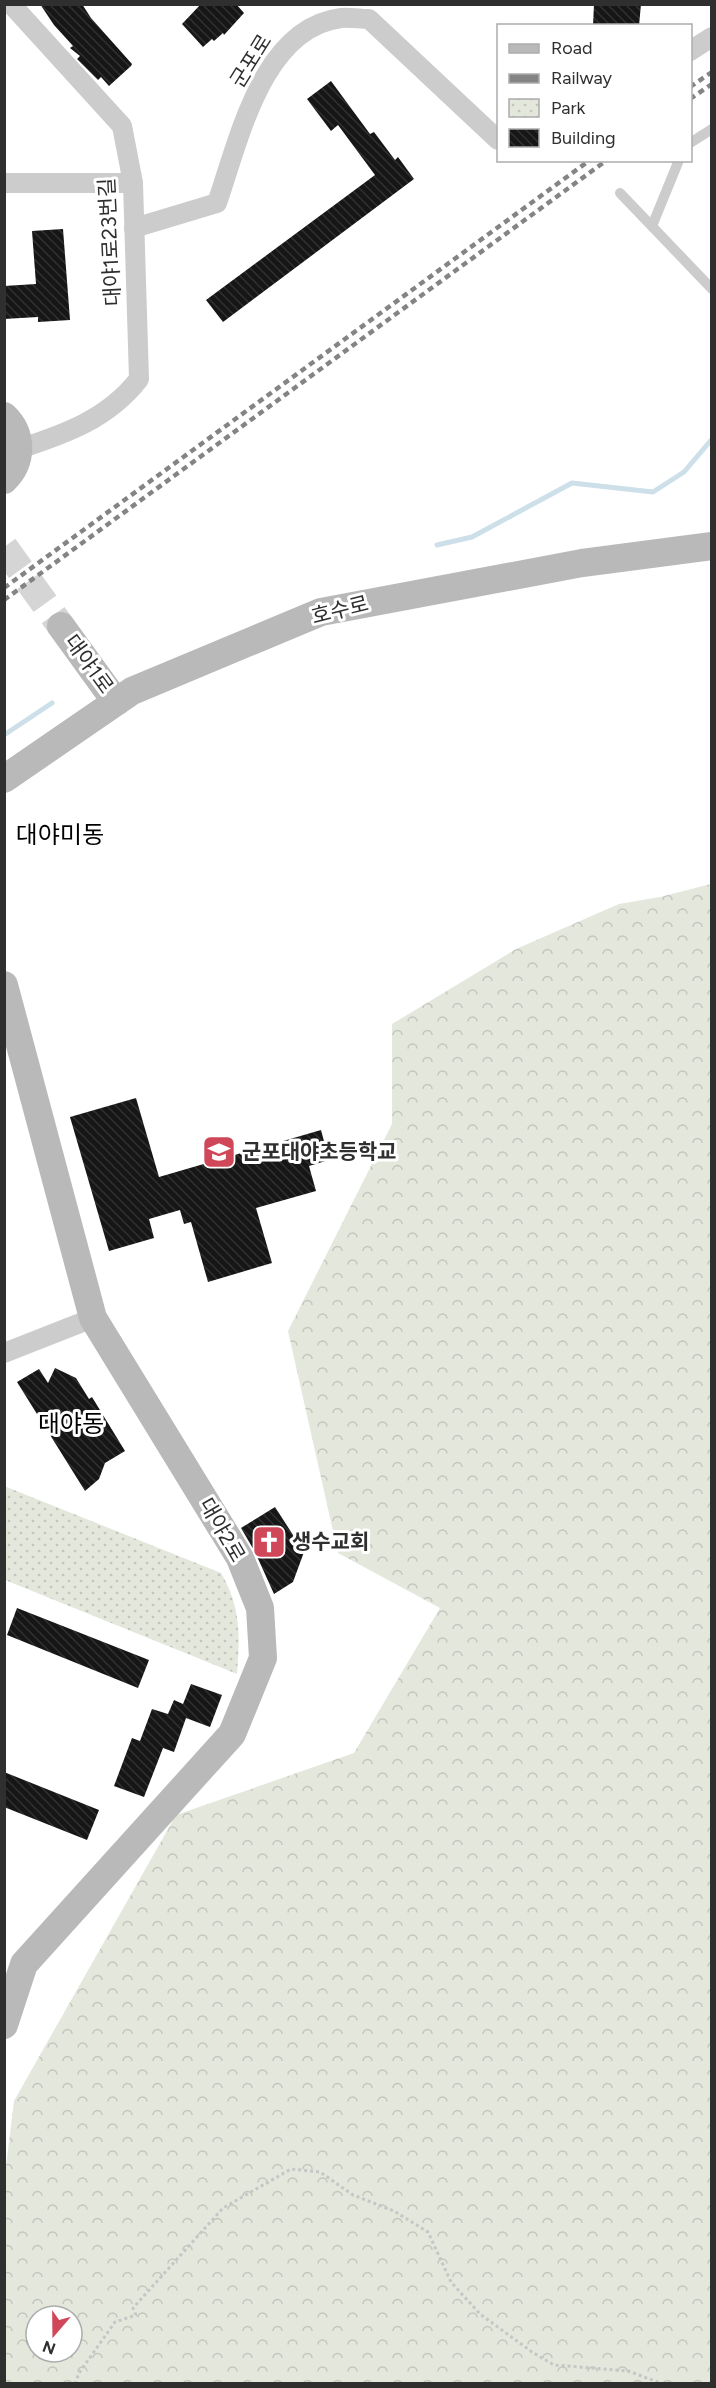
<svg xmlns="http://www.w3.org/2000/svg" width="716" height="2388" font-family="Figtree,'Noto Sans KR',sans-serif">
<style>
.forest{fill:url(#forest-crowns);fill-rule:evenodd}
.park{fill:url(#park-dots)}
.lines{fill:none;stroke-linecap:round;stroke-linejoin:round}
.stream{stroke:#cddfe8;stroke-width:5}
.building{fill:url(#building-back-hatch)}
.secondary-tunnel{stroke:#d5d5d5;stroke-width:28;stroke-dasharray:28 14;stroke-linecap:butt}
.path{stroke:#c6c6c6;stroke-width:3;stroke-dasharray:3 3;stroke-linecap:butt}
.lane{stroke:#ccc;stroke-width:10}
.street{stroke:#ccc;stroke-width:20}
.secondary{stroke:#b9b9b9;stroke-width:28}
.rail{stroke:#848484;stroke-width:4.5;stroke-dasharray:6 4.5;stroke-linecap:butt}
.labels{text-anchor:middle;stroke-width:6;stroke-linejoin:round;paint-order:stroke}
.street-label{font-size:21px;fill:#2f2f2f;stroke:#fff}
.poi-label{font-size:21px;font-weight:bold;fill:#2f2f2f;stroke:#fff;text-anchor:start}
.quarter-label{font-size:24px;fill:#000;stroke:#fff}
</style>
<defs>
<pattern id="forest-crowns" width="20" height="18" patternUnits="userSpaceOnUse" patternTransform="scale(1.5)"><rect width="20" height="18" fill="#e3e7dc"/><path d="M2 6a3 3 0 1 1 6 0M12 15a3 3 0 1 1 6 0" fill="none" stroke="#c3c6bd"/></pattern>
<pattern id="park-dots" width="8" height="8" patternUnits="userSpaceOnUse" patternTransform="scale(1.5)"><rect width="8" height="8" fill="#e3e7dc"/><path d="M2 2h.1M6 6h.1" fill="none" stroke="#c3c6bd" stroke-width="1.8" stroke-linecap="round"/></pattern>
<pattern id="building-back-hatch" width="6" height="6" patternUnits="userSpaceOnUse" patternTransform="scale(1.5)"><rect width="6" height="6" fill="#161616"/><path d="M-1 5l2 2M0 0l6 6M5-1l2 2" fill="none" stroke="#303030"/></pattern>
</defs>
<rect width="100%" height="100%" fill="#fff"/>
<path class="forest" d="M711 884V2383L5 2384 4 2183 14 2101 176 1815 354 1753 440 1608 338 1553 288 1331 392 1124V1024L516 949 619 904 660 897ZM36 2316H72V2352H36Z"/>
<path class="park" d="M4 1486 221 1573C241 1607 240 1635 237 1674L5 1580Z"/>
<g class="lines">
<g class="stream">
<path d="M437 545 472 537 572 483 653 492 684 472 712 439"/>
<path d="M4 735 52 703"/>
</g>
</g>
<g class="building">
<path d="M40 4H82L91 18 132 64 131 66 109 86 101 77 98 80 77 59 80 56 70 48 73 46 54 25Z"/>
<path d="M201 4H236L244 13 224 35 223 33 214 41 212 39 203 47 182 24Z"/>
<path d="M594 4H641L639 26H593Z"/>
<path d="M331 81 370 134 374 132 395 160 398 157 414 179 223 322 206 300 375 175 338 125 331 131 307 99Z"/>
<path d="M63 229 70 320 38 322V317L4 319V286L36 284 32 231Z"/>
<path d="M136 1098 159 1177 321 1130 329 1160 309 1166 316 1191 256 1208 272 1263 208 1282 191 1222 184 1224 180 1210 149 1219 154 1238 109 1251 70 1117Z"/>
<path d="M55 1368 76 1378 89 1399 92 1397 125 1451 105 1463 99 1479 85 1491 17 1382 39 1369 48 1383Z"/>
<path d="M275 1507 304 1552 293 1582 274 1594 255 1552 241 1528Z"/>
<path d="M17 1608 149 1660 138 1688 7 1635Z"/>
<path d="M191 1684 222 1695 210 1727 186 1718 174 1752 163 1748 144 1797 114 1786 132 1738 140 1741 152 1709 168 1714 174 1700 183 1704Z"/>
<path d="M4 1772 99 1810 87 1840 4 1807Z"/>
</g>
<g class="lines">
<path class="secondary-tunnel" d="M4 547 61 626"/>
<path class="path" d="M75 2384 79 2373 115 2322 136 2315 133 2308 223 2208 291 2169 320 2172 353 2195 394 2211 428 2232 451 2282 480 2314 532 2352 554 2365 628 2371 663 2384"/>
<g class="lane">
<path d="M690 143 712 129"/>
<path d="M620 193 712 289"/>
<path d="M652 226 679 160"/>
</g>
<g class="street">
<path d="M11 4 122 126 133 183 139 379C108 419 65 434 19 449"/>
<path d="M690 51 712 37"/>
<path d="M4 183H133"/>
<path d="M134 228 217 203C239 140 262 28 341 18 350 17 360 19 369 19L498 140"/>
<path d="M4 1353 93 1318"/>
</g>
<g class="secondary">
<path d="M4 416C23 434 23 462 4 480"/>
<path d="M61 626 116 702"/>
<path d="M4 779 132 691 321 612 582 563 712 546"/>
<path d="M4 985 93 1318 240 1558 260 1608 263 1658 232 1734 24 1964 4 2025"/>
</g>
<g class="rail">
<path d="M690 87 712 72"/>
<path d="M690 99 712 84"/>
<path d="M4 588 590 160"/>
<path d="M4 600 607 160"/>
</g>
</g>
<defs>
<symbol id="school-square" viewBox="-11 -11 22 22"><rect x="-9" y="-9" width="18" height="18" rx="4" fill="#d04759" stroke="#fff"/><path d="M0-5L7-2L0 1L-7-2ZM-4 1L0 2.5L4 1V4Q0 6-4 4Z" fill="#fff"/></symbol>
<symbol id="church-square" viewBox="-11 -11 22 22"><rect x="-9" y="-9" width="18" height="18" rx="4" fill="#d04759" stroke="#fff"/><path d="M-1.2-6h2.4v3.5h3.3v2.4h-3.3V6h-2.4V-.1h-3.3v-2.4h3.3Z" fill="#fff"/></symbol>
</defs>
<g fill-rule="evenodd">
<use href="#school-square" x="200" y="1133" width="38" height="38"/>
<use href="#church-square" x="250" y="1523" width="38" height="38"/>
</g>
<g class="labels">
<g class="street-label">
<text transform="translate(251 61) rotate(-58)" y="7">군포로</text>
<text transform="translate(110 242) rotate(-93)" y="7">대야1로23번길</text>
<text transform="translate(340 610) rotate(-14)" y="7">호수로</text>
<text transform="translate(89 664) rotate(54)" y="7">대야1로</text>
<text transform="translate(222 1530) rotate(60)" y="7">대야2로</text>
</g>
<g class="poi-label">
<text x="242" y="1159">군포대야초등학교</text>
<text x="292" y="1549">생수교회</text>
</g>
<g class="quarter-label">
<text x="60" y="843">대야미동</text>
<text x="71" y="1432">대야동</text>
</g>
</g>
<rect width="716" height="2388" fill="none" stroke="#2f2f2f" stroke-width="12"/>
<rect x="497" y="24" width="195" height="138" fill="#ffffff" stroke="#acacac" stroke-width="1.5"/>
<rect x="509" y="44" width="30" height="9" fill="#b9b9b9" stroke="#acacac" stroke-width="1.5"/>
<text x="551" y="54" font-size="18" fill="#2f2f2f">Road</text>
<rect x="509" y="74" width="30" height="9" fill="#848484" stroke="#acacac" stroke-width="1.5"/>
<text x="551" y="84" font-size="18" fill="#2f2f2f">Railway</text>
<rect x="509" y="99" width="30" height="18" fill="url(#park-dots)" stroke="#acacac" stroke-width="1.5"/>
<text x="551" y="114" font-size="18" fill="#2f2f2f">Park</text>
<rect x="509" y="129" width="30" height="18" fill="url(#building-back-hatch)" stroke="#acacac" stroke-width="1.5"/>
<text x="551" y="144" font-size="18" fill="#2f2f2f">Building</text>
<g transform="translate(54 2334) rotate(200)"><circle r="28" fill="#ffffff" stroke="#acacac" stroke-width="1.5"/>
<path d="M0-4.5L10 22L0 15L-10 22Z" fill="#d04759"/>
<text y="-9" font-size="16" font-weight="bold" text-anchor="middle" fill="#2f2f2f">N</text>
</g>
</svg>
